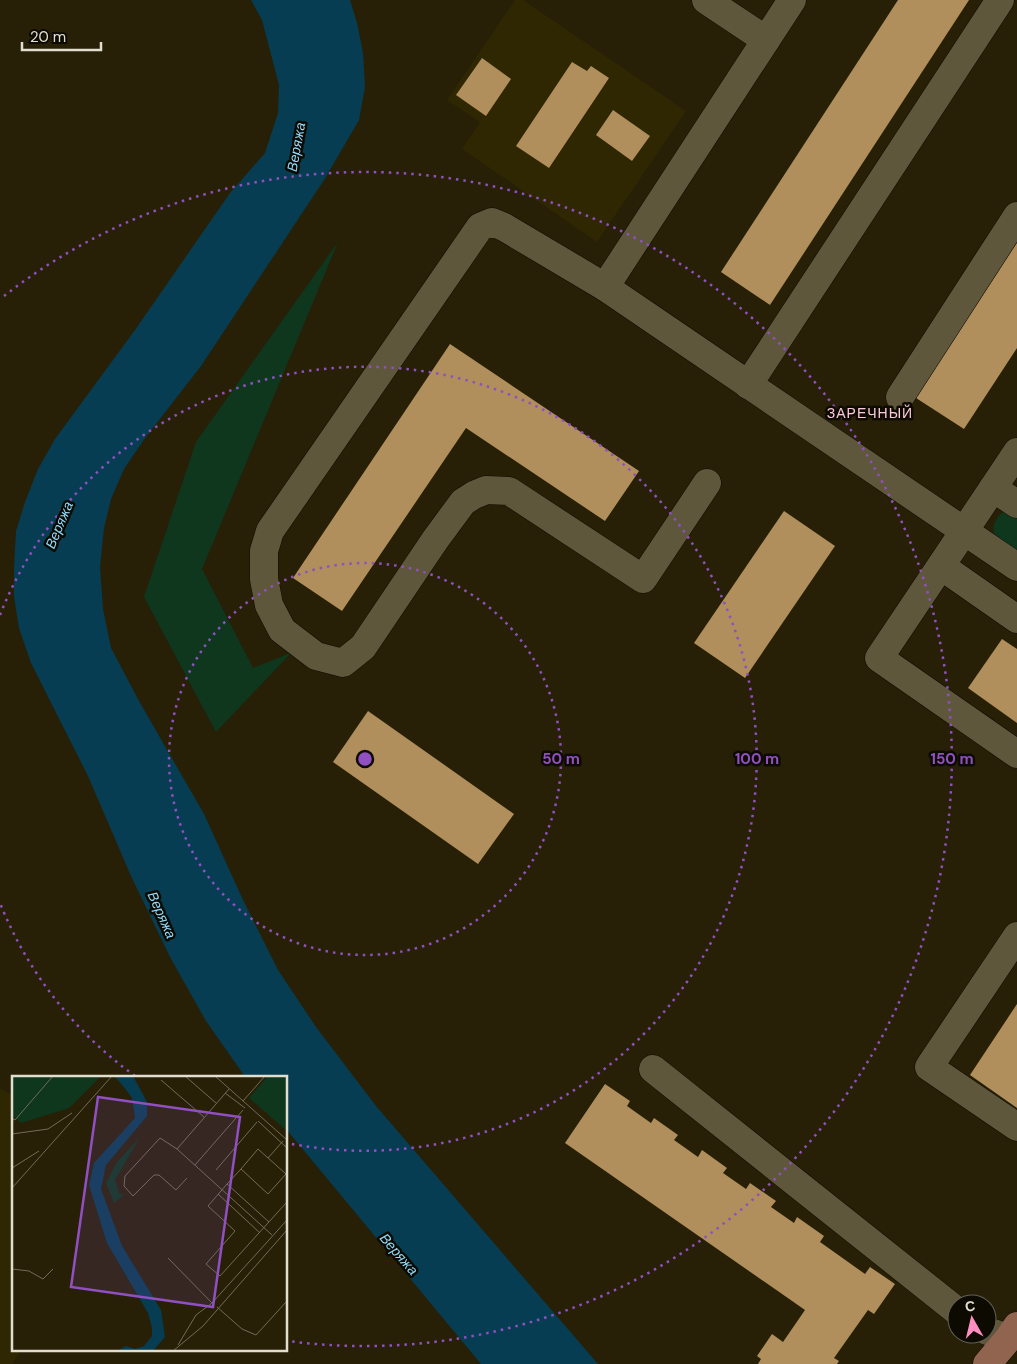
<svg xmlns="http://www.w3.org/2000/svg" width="1017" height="1364" font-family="'DM Sans',sans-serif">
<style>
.built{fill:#2f2602}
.green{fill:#0e371e}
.water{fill:#063d52}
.building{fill:#b08f5c}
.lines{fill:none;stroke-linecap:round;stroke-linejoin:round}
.minor-casing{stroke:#100a00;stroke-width:29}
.major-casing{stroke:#100a00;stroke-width:29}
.minor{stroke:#5f573c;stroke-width:28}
.major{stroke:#916450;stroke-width:28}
.ring{fill:none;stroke:#9050c2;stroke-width:2.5;stroke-dasharray:2.5 5}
.labels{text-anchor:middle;stroke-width:5;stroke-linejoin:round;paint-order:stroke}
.water-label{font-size:14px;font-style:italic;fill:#91dafd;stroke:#0d0a02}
.neighbourhood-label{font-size:14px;letter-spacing:1px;fill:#facadc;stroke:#0d0a02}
.inset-river{fill:none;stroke:#063d52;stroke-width:2.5}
.inset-road{fill:none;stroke:#726c56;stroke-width:1}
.view{fill:#9050c2;fill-opacity:0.15;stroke:#9050c2;stroke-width:2.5}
.inset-edge{fill:none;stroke:#e2decf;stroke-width:2.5}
.centre{fill:#9050c2;stroke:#0d0a02;stroke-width:2.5}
.ring-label{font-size:15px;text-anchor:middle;font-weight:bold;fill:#9050c2;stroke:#0d0a02;stroke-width:5;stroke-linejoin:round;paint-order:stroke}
</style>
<rect width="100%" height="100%" fill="#272006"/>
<g class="built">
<path d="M515 0H523L686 111 597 242 462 149 480 122 447 100Z"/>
<path d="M0 1088 14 1096V1350H21L12 1364H0Z"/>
</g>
<g class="green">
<path d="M338 242 202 569 253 668 291 653 216 732 144 597 196 442Z"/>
<path d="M1005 511H1017V552C1011 547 1003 543 997 538 989 529 996 516 1005 511Z"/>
</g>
<path class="water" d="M251 0H350L357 23 363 53 365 87 359 120 324 180 201 366 145 438 124 469 111 499 104 528 100 567 103 609 111 648 139 701 204 814 243 900 278 970 316 1027 376 1106 598 1364H481L286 1129V1078H246L206 1021 170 957 131 876 88 776 31 663 19 628 14 597V569L16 531 25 502 38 469 55 439 135 330 230 193 265 153 278 113 279 85 262 20Z"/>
<g class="building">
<path d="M898 0H969L770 305 721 272Z"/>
<path d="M482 58 511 79 486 116 456 95Z"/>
<path d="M572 62 587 71 591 66 609 78 549 168 516 146Z"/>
<path d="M613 110 650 136 632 161 596 135Z"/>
<path d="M1017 242V348L964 429 916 398Z"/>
<path d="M450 344 639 471 605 521 466 428 342 611 293 578Z"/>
<path d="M784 511 835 546 745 678 694 643Z"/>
<path d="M1002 639 1017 649V723L968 688Z"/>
<path d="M368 711 514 814 478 864 333 762Z"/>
<path d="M1017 1004V1108L970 1075Z"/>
<path d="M605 1084 630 1101 627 1106 651 1123 654 1118 678 1135 674 1140 698 1157 702 1150 727 1168 723 1173 746 1189 750 1183 776 1201 771 1207 794 1223 797 1217 824 1236 820 1242 865 1274 870 1267 895 1284 874 1314 868 1310 834 1358 839 1361 837 1364H758L761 1359 757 1356 772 1334 783 1342 805 1310 565 1143Z"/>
</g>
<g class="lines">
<defs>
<g id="minor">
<path d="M706 0 766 40"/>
<path d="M792 0 605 287 1017 567"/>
<path d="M605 287 504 227 492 222 480 227 270 531 264 551V579L269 605 282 630 316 656 343 663 363 647 435 540 463 502 474 495 486 490 509 491 643 579 707 483"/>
<path d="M748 385 1000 0"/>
<path d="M900 397 1017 216"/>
<path d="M993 488 1017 452"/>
<path d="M1017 504 993 488 879 658 1017 754"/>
<path d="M941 566 1017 619"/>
<path d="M1017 936 929 1067 1017 1127"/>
<path d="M653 1069 957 1311"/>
<path d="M987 1331 1009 1338"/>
</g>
<path id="major" d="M987 1364 1009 1338 1017 1326"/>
</defs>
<use href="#minor" class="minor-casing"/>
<use href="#major" class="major-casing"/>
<use href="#minor" class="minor"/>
<use href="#major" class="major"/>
</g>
<g class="ring">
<circle cx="365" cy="759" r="196"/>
<path d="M135 1076A392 392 0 0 1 0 903M0 615A392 392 0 1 1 287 1143"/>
<path d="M4 296A587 587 0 1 1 288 1341"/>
</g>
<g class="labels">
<g class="water-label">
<text transform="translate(296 147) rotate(-80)" y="5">Веряжа</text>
<text transform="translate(59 525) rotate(-67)" y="5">Веряжа</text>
<text transform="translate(162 915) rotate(66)" y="5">Веряжа</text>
<text transform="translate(399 1254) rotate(49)" y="5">Веряжа</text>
</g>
<g class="neighbourhood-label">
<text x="870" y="418">ЗАРЕЧНЫЙ</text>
</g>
</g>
<g transform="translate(12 1076)">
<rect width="275" height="275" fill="#272006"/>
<path d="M0 0H89L57 32 9 47 0 39ZM256 0H275V55L237 22ZM128 61 103 104 108 119 114 117 102 127 94 107 105 86Z" fill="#0e371e"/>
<path d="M104 0H121L135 26V40L94 89 89 113 110 170 149 234 153 261 141 275H105L114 270 123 273 132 270 140 260V252L136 237 95 167 77 109 82 87 123 42 120 22Z" fill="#063d52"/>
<path class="inset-river" d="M104 0 117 15"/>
<path class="inset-road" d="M173 0 204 27M203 0 275 64M149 4 192 41M217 13 165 73 260 159M213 17 233 32M231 25 253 0M0 42 3 44 41 0M246 45 275 72M0 58 36 53 60 37M165 73 148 62 113 100 112 110 121 120 142 99H147L164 114 175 102M256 82 271 65M183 89 231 34M0 92 27 75M204 94 245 46M215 108 229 93 246 73 274 98 256 118 229 93M0 112 100 0M206 118 248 157M257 146 215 108 196 130 223 155 194 188 208 200 275 126M156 182 200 227M0 193 17 195 31 203 41 193M205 231 230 253 244 259 275 225M166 269 184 239 200 227 275 144M161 275 191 250 275 154"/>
<path class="view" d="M86 21 228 41 201 231 59 211Z"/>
<rect width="275" height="275" class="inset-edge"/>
</g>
<circle cx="365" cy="759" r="8" class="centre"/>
<g class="ring-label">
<text x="561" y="764">50 m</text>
<text x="757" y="764">100 m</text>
<text x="952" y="764">150 m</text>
</g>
<g transform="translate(972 1319) rotate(352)"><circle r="24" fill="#0d0a02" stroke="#625f54"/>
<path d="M0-4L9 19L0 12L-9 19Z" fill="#fd8ebf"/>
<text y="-8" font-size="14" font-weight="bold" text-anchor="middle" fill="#e2decf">С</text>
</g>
<path d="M22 42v8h79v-8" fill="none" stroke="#e2decf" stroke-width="2.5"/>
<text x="30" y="42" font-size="15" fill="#e2decf" stroke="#0d0a02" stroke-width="4" paint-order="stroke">20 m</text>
</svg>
